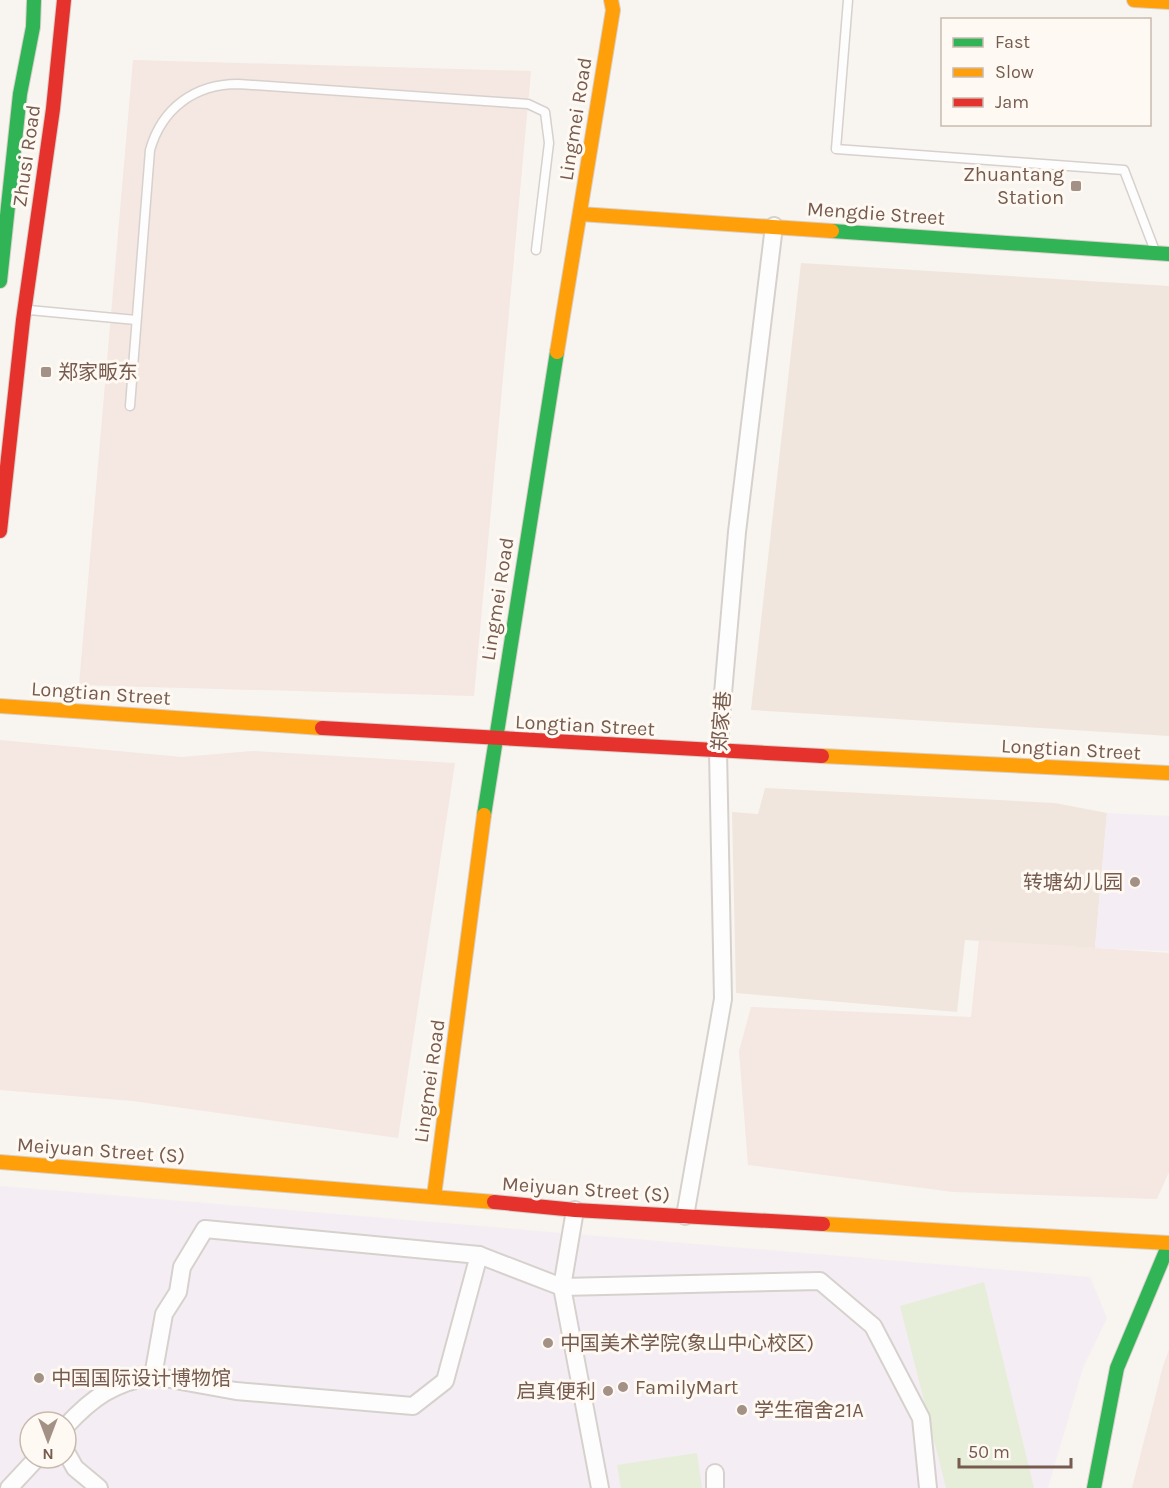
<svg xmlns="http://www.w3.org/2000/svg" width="1169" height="1488" font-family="Karla,'Noto Sans SC',sans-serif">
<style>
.residential{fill:#f0e6dd}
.commercial{fill:#f5e7e1}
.education{fill:#f4edf4;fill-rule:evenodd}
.green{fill:#e6eeda}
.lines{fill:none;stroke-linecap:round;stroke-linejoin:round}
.lane-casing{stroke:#d7d1cd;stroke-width:11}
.street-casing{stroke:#d7d1cd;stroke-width:20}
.fast-casing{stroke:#d8d0ca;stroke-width:16}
.slow-casing{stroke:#d8d0ca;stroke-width:16}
.jam-casing{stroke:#d8d0ca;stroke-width:16}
.lane{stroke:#fefdfd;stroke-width:8}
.street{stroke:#fefdfd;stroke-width:16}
.fast{stroke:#30b455;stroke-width:14}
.slow{stroke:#ff9f0a;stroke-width:14}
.jam{stroke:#e5322d;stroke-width:14}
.poi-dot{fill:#a49186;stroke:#fef9f2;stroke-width:2}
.labels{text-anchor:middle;stroke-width:6;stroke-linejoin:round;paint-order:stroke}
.street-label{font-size:20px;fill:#765b4e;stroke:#fef9f2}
.poi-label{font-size:20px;fill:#765b4e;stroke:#fef9f2;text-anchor:start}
</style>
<rect width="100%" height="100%" fill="#f8f4ef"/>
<g class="residential">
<path d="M801 263 1169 286V736L751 710Z"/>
<path d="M765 788 1055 803 1107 813 1095 948 965 940 957 1012 736 993 732 812 758 814Z"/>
</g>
<g class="commercial">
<path d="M133 60 531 71 474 696 79 685Z"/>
<path d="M0 740 182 757 252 751 455 763 398 1138 133 1101 0 1090Z"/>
<path d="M979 940 1169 953V1172L1157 1199 953 1192 748 1165 739 1051 751 1007 971 1017Z"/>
<path d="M1169 1350V1488H1132L1163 1366Z"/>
</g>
<g class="education">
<path d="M1107 813 1169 816V951L1095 948Z"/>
<path d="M0 1186 1090 1277 1107 1318 1083 1368 1048 1488H0ZM30 1422H66V1458H30Z"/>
</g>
<g class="green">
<path d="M984 1282 1034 1488H946L900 1306Z"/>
<path d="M697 1453 702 1488H621L617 1465Z"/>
</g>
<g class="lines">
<defs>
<g id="lane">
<path d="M848 0 836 149 1124 170 1155 251"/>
<path d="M29 310 136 320"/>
<path d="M130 406 150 150C162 108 195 84 238 84L528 104 545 112 549 143 536 250"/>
</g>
<g id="street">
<path d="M575 1210 562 1287 600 1488"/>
<path d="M685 1216 723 999 718 751 737 532 774 226"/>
<path d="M153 1376 236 1391 413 1406 445 1381 479 1255"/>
<path d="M66 1426C92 1398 114 1382 153 1376L164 1314 178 1292 182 1267 205 1229 479 1255 562 1287 820 1281 873 1326 921 1418 928 1488"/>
<path d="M66 1452 75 1468 99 1488"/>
<path d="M9 1488 37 1458"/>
<path d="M715 1488V1473"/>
</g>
<g id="fast">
<path d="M832 231 1169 254"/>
<path d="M0 281 20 94 33 27 34 0"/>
<path d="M484 815 557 352"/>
<path d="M1094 1488 1117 1368 1169 1244"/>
</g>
<g id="slow">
<path d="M1134 0 1169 2"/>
<path d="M580 214 832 231"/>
<path d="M557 352 613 10 611 0"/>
<path d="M0 706 322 728"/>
<path d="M822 756 1169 773"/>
<path d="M0 1162 494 1202"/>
<path d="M434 1196 484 815"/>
<path d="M823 1224 1169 1243"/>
</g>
<g id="jam">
<path d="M0 531 23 320 53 109 64 0"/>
<path d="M322 728 822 756"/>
<path d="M494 1202 575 1210 823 1224"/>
</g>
</defs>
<use href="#lane" class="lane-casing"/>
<use href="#street" class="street-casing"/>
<use href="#fast" class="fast-casing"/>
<use href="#slow" class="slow-casing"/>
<use href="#jam" class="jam-casing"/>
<use href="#lane" class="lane"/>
<use href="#street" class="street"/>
<use href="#fast" class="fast"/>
<use href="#slow" class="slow"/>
<use href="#jam" class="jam"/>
</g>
<g class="poi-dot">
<rect x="1070" y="180" width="12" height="12" rx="3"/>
<rect x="40" y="366" width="12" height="12" rx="3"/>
<circle cx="1135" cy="882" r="6"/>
<circle cx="548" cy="1343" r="6"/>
<circle cx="39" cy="1378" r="6"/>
<circle cx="623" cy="1387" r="6"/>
<circle cx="608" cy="1391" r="6"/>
<circle cx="742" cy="1410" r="6"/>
</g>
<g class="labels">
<g class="street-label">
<text transform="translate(575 119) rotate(-81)" y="7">Lingmei Road</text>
<text transform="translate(26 156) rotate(-82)" y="7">Zhusi Road</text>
<text transform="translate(876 213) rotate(4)" y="7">Mengdie Street</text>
<text transform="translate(497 599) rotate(-81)" y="7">Lingmei Road</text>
<text transform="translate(101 693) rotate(4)" y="7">Longtian Street</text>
<text transform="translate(721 721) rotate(-86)" y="7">郑家巷</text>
<text transform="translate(585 725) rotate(3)" y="7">Longtian Street</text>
<text transform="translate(1071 749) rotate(3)" y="7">Longtian Street</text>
<text transform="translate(429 1081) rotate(-82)" y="7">Lingmei Road</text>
<text transform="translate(101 1150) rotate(4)" y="7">Meiyuan Street (S)</text>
<text transform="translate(586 1189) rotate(4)" y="7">Meiyuan Street (S)</text>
</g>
<g class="poi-label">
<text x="1064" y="181" text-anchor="end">Zhuantang<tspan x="1064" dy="23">Station</tspan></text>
<text x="58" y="379">郑家畈东</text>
<text x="1123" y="889" text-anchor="end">转塘幼儿园</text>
<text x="560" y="1350">中国美术学院(象山中心校区)</text>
<text x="51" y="1385">中国国际设计博物馆</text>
<text x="635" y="1394">FamilyMart</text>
<text x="596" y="1398" text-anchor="end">启真便利</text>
<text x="754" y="1417">学生宿舍21A</text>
</g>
</g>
<rect x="941" y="18" width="210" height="108" fill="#fef9f2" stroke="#c8bab0" stroke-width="1.5"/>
<rect x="953" y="38" width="30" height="9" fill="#30b455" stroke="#c8bab0" stroke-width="1.5"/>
<text x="995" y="48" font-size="18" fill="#765b4e">Fast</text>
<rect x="953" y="68" width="30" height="9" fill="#ff9f0a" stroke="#c8bab0" stroke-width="1.5"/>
<text x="995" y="78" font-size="18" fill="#765b4e">Slow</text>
<rect x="953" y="98" width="30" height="9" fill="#e5322d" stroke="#c8bab0" stroke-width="1.5"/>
<text x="995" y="108" font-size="18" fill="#765b4e">Jam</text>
<g transform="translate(48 1440) rotate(180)"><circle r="28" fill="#fef9f2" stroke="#c8bab0" stroke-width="1.5"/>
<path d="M0-4.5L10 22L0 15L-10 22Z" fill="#a49186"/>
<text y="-9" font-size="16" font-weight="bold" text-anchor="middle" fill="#765b4e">N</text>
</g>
<path d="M959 1458v9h112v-9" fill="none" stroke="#765b4e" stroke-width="3"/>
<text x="968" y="1458" font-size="18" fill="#765b4e" stroke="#fef9f2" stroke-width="4.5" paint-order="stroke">50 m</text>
</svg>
